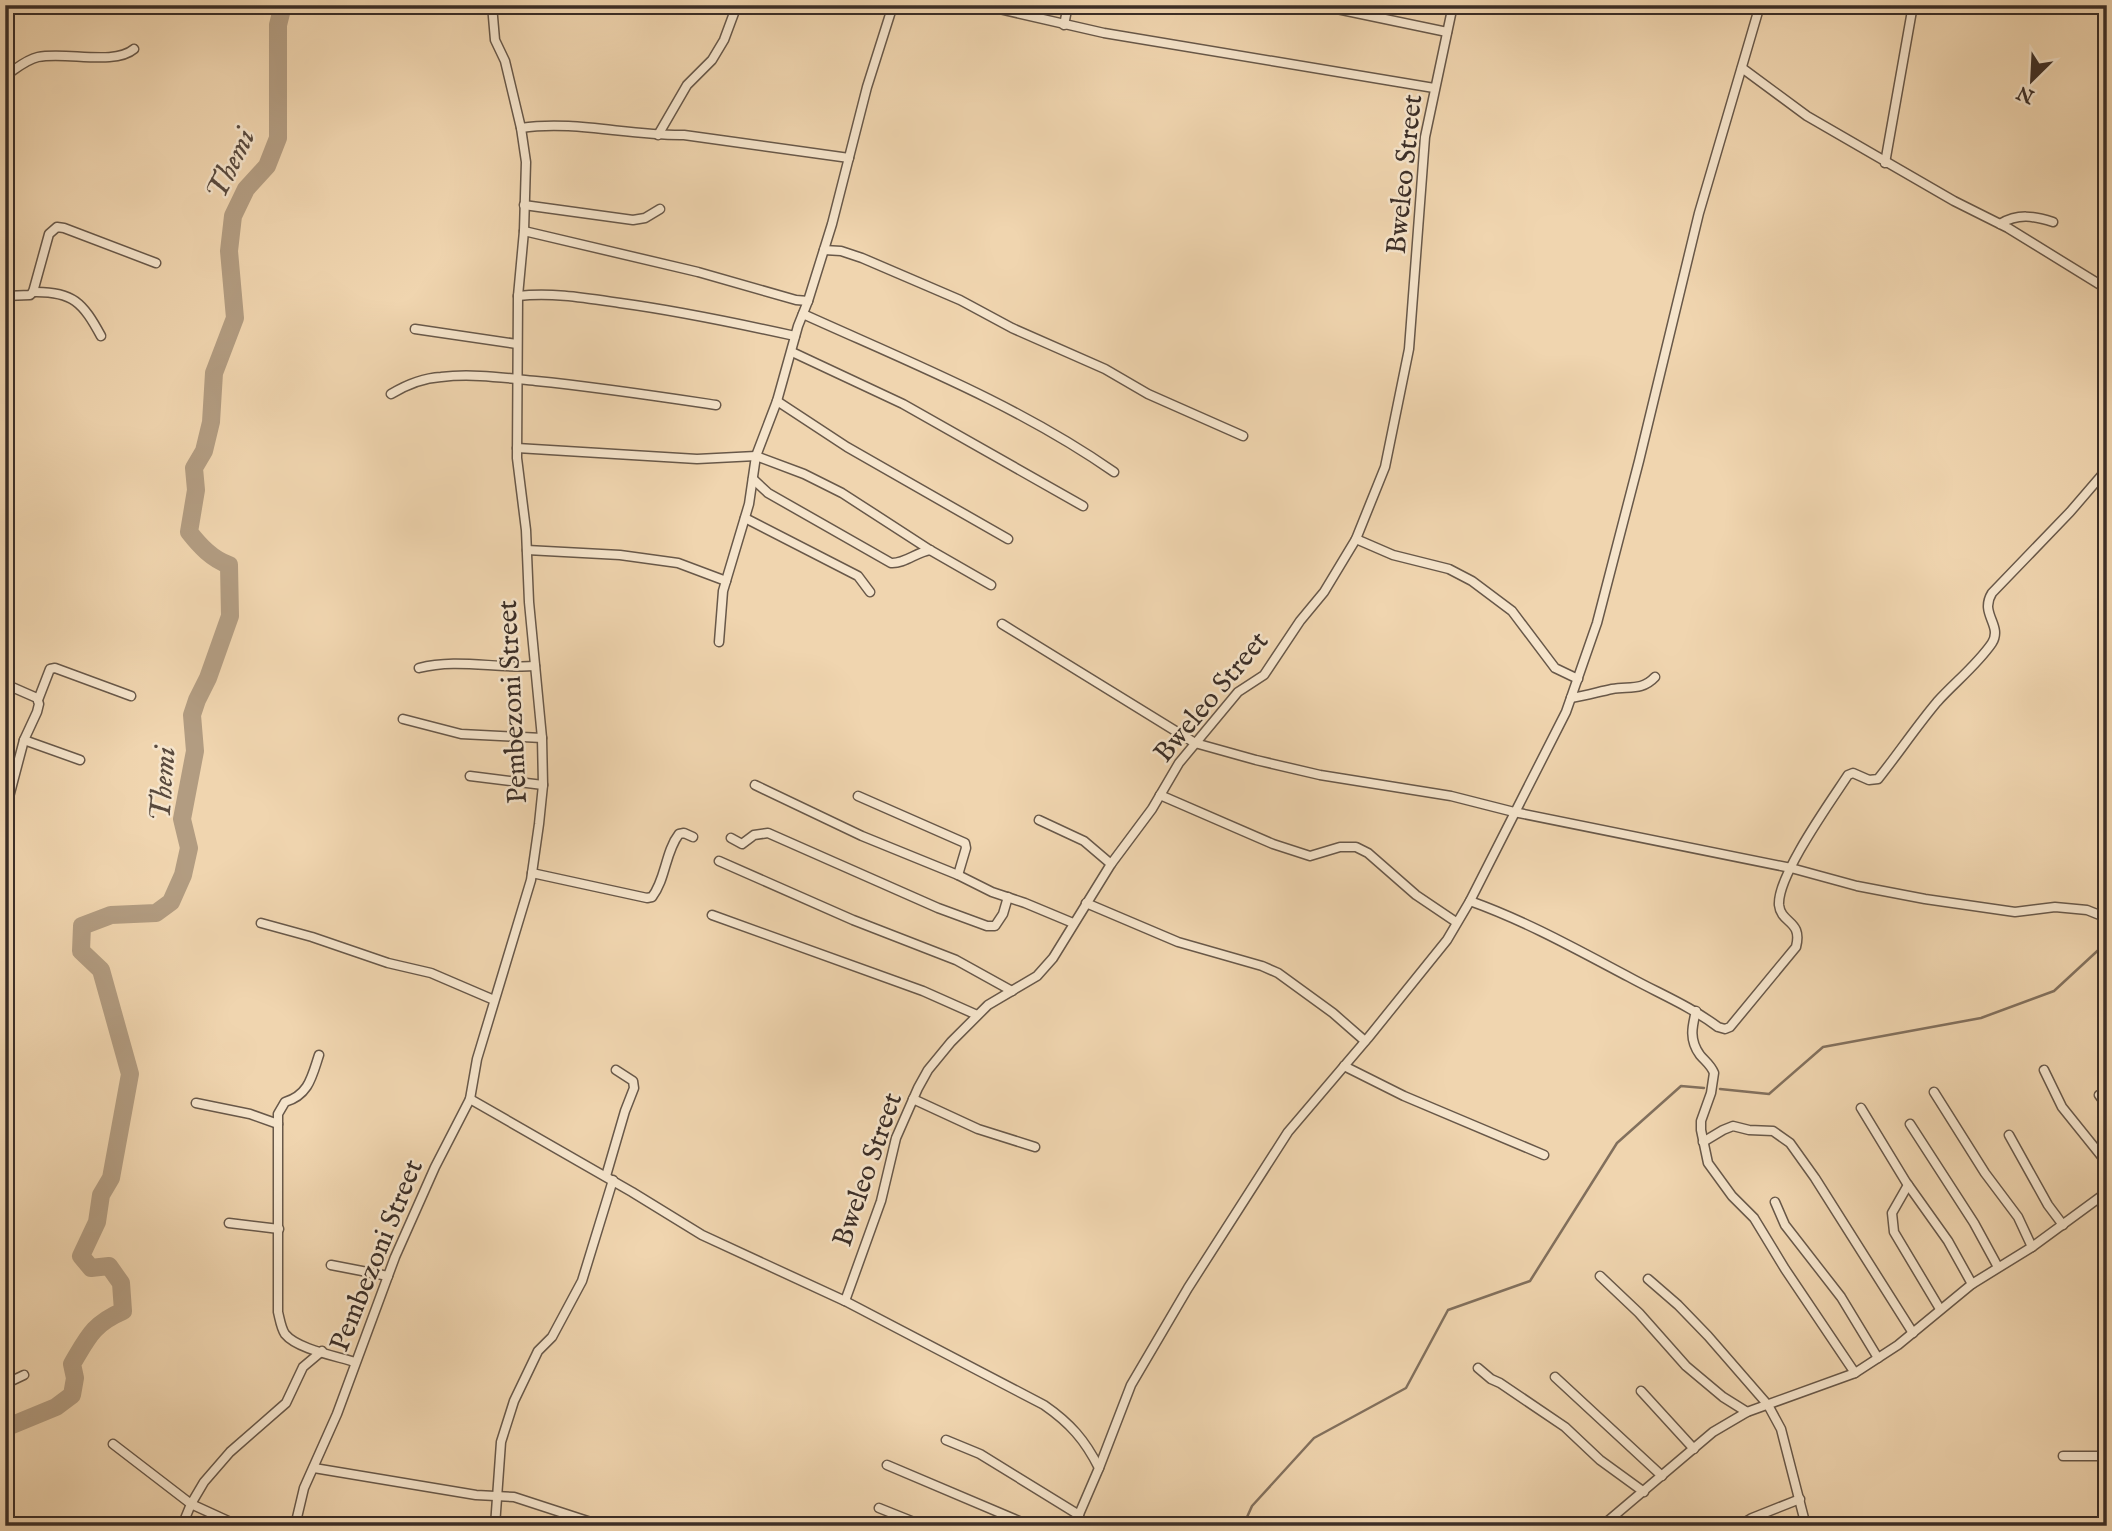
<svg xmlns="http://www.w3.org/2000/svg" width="2112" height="1531" font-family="'IM FELL English',serif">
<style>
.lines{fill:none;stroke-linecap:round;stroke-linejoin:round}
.stream{stroke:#82705d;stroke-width:2.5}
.river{stroke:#b29c81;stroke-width:18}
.minor-casing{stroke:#685849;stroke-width:11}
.minor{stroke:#f5e4cb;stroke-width:8}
.labels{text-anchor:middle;stroke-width:5;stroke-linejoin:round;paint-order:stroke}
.street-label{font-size:28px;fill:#3b2e27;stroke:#f5e4cb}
.water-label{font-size:30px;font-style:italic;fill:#594a3e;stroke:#f5e4cb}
</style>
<rect width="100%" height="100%" fill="#f0d5af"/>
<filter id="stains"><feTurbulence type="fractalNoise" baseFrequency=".00286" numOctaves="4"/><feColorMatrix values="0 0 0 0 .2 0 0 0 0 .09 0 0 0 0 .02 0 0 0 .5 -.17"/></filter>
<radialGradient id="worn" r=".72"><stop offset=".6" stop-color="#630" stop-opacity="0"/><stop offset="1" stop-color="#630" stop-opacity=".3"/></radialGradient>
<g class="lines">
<g class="stream">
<path d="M1720 1089 1769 1094 1823 1047 1981 1018 2054 991 2107 942"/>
<path d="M1243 1526 1252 1506 1314 1438 1406 1388 1448 1310 1530 1281 1617 1143 1681 1086 1704 1088"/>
</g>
<path class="river" d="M5 1428 56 1407 72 1395 75 1378 72 1364C88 1337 93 1324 123 1311L121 1283 109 1266 91 1268 81 1256 97 1222 101 1195 111 1178 130 1074 101 970 81 951 82 926 111 915 156 913 171 902 183 875 189 848 182 819 195 751 192 715 197 700 208 678 230 616 229 565C212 559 200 546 189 532L196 490 194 468 204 451 211 422 214 373 235 318 229 251 233 216 246 189 267 166 278 138V25L283 5"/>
<defs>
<g id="minor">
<path d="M982 5 1104 33 1434 88"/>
<path d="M1318 5 1447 32"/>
<path d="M1064 25 1068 5"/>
<path d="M1742 68 1807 116 1954 201 2008 228 2107 289"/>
<path d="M5 76C16 69 25 60 38 57 65 51 114 66 134 49"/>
<path d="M521 128C575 120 629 136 684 135L849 158"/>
<path d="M658 135 687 85 712 60 724 40 737 5"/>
<path d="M1885 163 1913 5"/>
<path d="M524 205 633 220 645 218 660 209"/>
<path d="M2000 224C2018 213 2034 216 2053 222"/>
<path d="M524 231 698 272 796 300 808 301"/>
<path d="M824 250 841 251 862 258 960 300 1012 328 1105 369 1148 394 1243 436"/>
<path d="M33 292C73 291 83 303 101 336"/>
<path d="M5 296 30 295 33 292 49 234 57 227 64 228 156 263"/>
<path d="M518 296C552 292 586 298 620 303 679 311 736 323 795 336"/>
<path d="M803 314C909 362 1018 405 1114 472"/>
<path d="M415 329 517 344"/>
<path d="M792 352 903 404 1083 506"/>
<path d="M391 394C406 385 423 378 441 377 472 373 505 378 536 381 597 387 656 396 716 405"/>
<path d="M777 401 847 447 1008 539"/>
<path d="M517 448 697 459 756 456 804 474 842 493 930 550 991 585"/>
<path d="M753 479 768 493 891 563C904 564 917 552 930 550"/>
<path d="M745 518 858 576 870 592"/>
<path d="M1356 539 1393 555 1449 569 1472 581 1512 611 1555 668 1578 679"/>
<path d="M527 550 620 555 678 563 726 581"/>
<path d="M1002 624 1195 743 1256 760 1320 775 1451 796 1514 812 1791 868 1857 886 1925 899 2015 912 2055 907 2087 910 2107 918"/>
<path d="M719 642 723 591 749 504 756 456 777 401 798 326 808 301 832 224 867 87 893 5"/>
<path d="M419 668C457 658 496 669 535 666"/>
<path d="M5 684 37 698 39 704 37 712 24 740 5 812 8 844 5 853"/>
<path d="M1571 698C1585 696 1598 692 1612 689 1629 686 1642 691 1655 677"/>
<path d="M38 700 50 669 55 668 131 696"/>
<path d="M403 719 461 734 542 738"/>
<path d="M24 740 80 760"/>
<path d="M470 776 543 785"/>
<path d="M755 785 862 836 958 875 992 892 1025 903 1073 923"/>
<path d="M1160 795 1273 844 1310 856 1340 847H1356L1368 853 1416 895 1456 922"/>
<path d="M858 796 965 843 966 848 958 875"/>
<path d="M1039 820 1084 841 1111 864"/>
<path d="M731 838 742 844 754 835 768 833 938 908 987 926H995L1003 914 1008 897"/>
<path d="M719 861 853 920 956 960 1012 991"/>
<path d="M532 873 647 898 652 897C666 879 665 852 679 834L684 833 693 837"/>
<path d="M1470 901C1526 921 1576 949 1629 977 1660 994 1690 1006 1718 1027L1725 1029 1730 1027 1796 947C1803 920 1781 924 1779 905 1777 876 1831 801 1848 775L1853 773 1869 780 1878 779C1898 754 1916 727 1937 702 1954 683 1977 665 1992 643 2003 625 1979 614 1992 593L2070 512 2107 469"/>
<path d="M1086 903 1178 942 1262 966 1278 973 1333 1013 1365 1041"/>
<path d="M712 915 923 991 977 1015"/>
<path d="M261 923 312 937 388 963 431 973 494 1000"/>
<path d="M1696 1011C1692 1027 1689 1040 1700 1055 1705 1061 1711 1065 1714 1073L1711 1093 1701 1121V1130L1708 1163 1732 1196 1754 1218 1785 1269 1855 1373"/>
<path d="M319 1055C312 1076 309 1095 285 1102L278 1114V1312C280 1320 281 1328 285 1334 297 1349 336 1356 355 1362"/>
<path d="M1344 1066 1404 1096 1544 1155"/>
<path d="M2044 1070 2062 1107 2107 1163"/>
<path d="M1934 1092 1985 1173 2018 1217 2032 1247"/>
<path d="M2099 1095 2107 1106"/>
<path d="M470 1099 632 1192 702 1235 845 1301 1044 1405C1070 1423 1085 1440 1099 1468L1074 1526"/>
<path d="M913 1099 978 1129 1035 1147"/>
<path d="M196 1103 250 1114 278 1124"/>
<path d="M1861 1108 1906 1182 1948 1241 1972 1284"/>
<path d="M1910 1124 1974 1223 1998 1267"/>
<path d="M2009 1135 2048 1205 2063 1225"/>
<path d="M1703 1142 1723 1130 1733 1126 1749 1130 1773 1131 1790 1143 1815 1178 1913 1333"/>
<path d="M606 1176 625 1111 634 1088 633 1081 616 1070"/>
<path d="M1908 1185 1892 1213 1894 1232 1940 1309"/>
<path d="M1775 1202 1785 1225 1841 1297 1878 1358"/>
<path d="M229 1223 279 1229"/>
<path d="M331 1265 388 1276"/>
<path d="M1600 1276 1639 1313 1686 1366 1723 1397 1747 1412"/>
<path d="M1648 1279 1678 1305 1708 1336 1768 1405 1781 1429 1806 1526"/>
<path d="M845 1301 881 1201 896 1138 918 1088 928 1070 951 1042 988 1005 1037 976 1053 958 1111 864 1152 809 1179 763 1238 692 1264 675 1300 621 1324 592 1356 539 1385 467 1409 349 1425 137 1453 5"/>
<path d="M1478 1368 1491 1379 1500 1383 1565 1427 1600 1460 1644 1492"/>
<path d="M1555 1377 1662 1476"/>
<path d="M5 1384 24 1375"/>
<path d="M1641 1391 1694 1449"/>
<path d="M946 1440 980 1454 1079 1515"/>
<path d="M113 1444 191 1504 239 1526"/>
<path d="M2063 1456H2107"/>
<path d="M887 1465 1031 1526"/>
<path d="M314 1468 476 1495 514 1497 603 1526"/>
<path d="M1099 1468 1131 1385 1188 1288 1288 1132 1368 1038 1447 940 1470 901 1566 712 1597 623 1639 461 1699 213 1760 5"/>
<path d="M879 1508 924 1526"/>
<path d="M1742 1524 1752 1518 1800 1499"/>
<path d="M182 1526 191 1504 204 1482 230 1452 286 1403 303 1367 322 1351"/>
<path d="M295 1526 304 1488 337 1414 395 1257 435 1167 470 1099 477 1059 531 880 539 824 543 785 542 738 529 602 526 530 517 458 518 296 524 231 526 162 521 128 505 61 495 40 492 5"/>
<path d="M495 1526 501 1442 514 1401 538 1351 552 1337 582 1281 613 1180"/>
<path d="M1602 1526 1713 1432 1747 1412 1855 1373 1898 1345 1972 1284 2032 1247 2107 1192"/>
</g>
</defs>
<use href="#minor" class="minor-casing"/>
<use href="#minor" class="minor"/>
</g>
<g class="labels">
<g class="street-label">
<text transform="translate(1403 174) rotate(-84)" y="10">Bweleo Street</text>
<text transform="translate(1210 696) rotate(-50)" y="10">Bweleo Street</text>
<text transform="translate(511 702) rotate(-93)" y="10">Pembezoni Street</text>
<text transform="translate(866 1169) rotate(-71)" y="10">Bweleo Street</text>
<text transform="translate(375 1255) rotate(-68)" y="10">Pembezoni Street</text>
</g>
<g class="water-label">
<text transform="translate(230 164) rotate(-64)" y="10">Themi</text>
<text transform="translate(162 784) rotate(-86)" y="10">Themi</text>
</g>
</g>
<rect width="2112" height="1531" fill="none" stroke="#f0d5af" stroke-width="28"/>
<rect x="7" y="7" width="2098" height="1517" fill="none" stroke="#3b2e27" stroke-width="3.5"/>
<rect x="14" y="14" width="2084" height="1503" fill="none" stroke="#3b2e27" stroke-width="2"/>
<g transform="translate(2032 80) rotate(204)" stroke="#f5e4cb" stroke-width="5" paint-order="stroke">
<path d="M0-5L12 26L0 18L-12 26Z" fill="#3b2e27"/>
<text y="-10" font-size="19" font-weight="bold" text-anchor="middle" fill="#3b2e27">N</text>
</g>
<rect width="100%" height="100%" filter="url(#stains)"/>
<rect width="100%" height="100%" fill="url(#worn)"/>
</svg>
